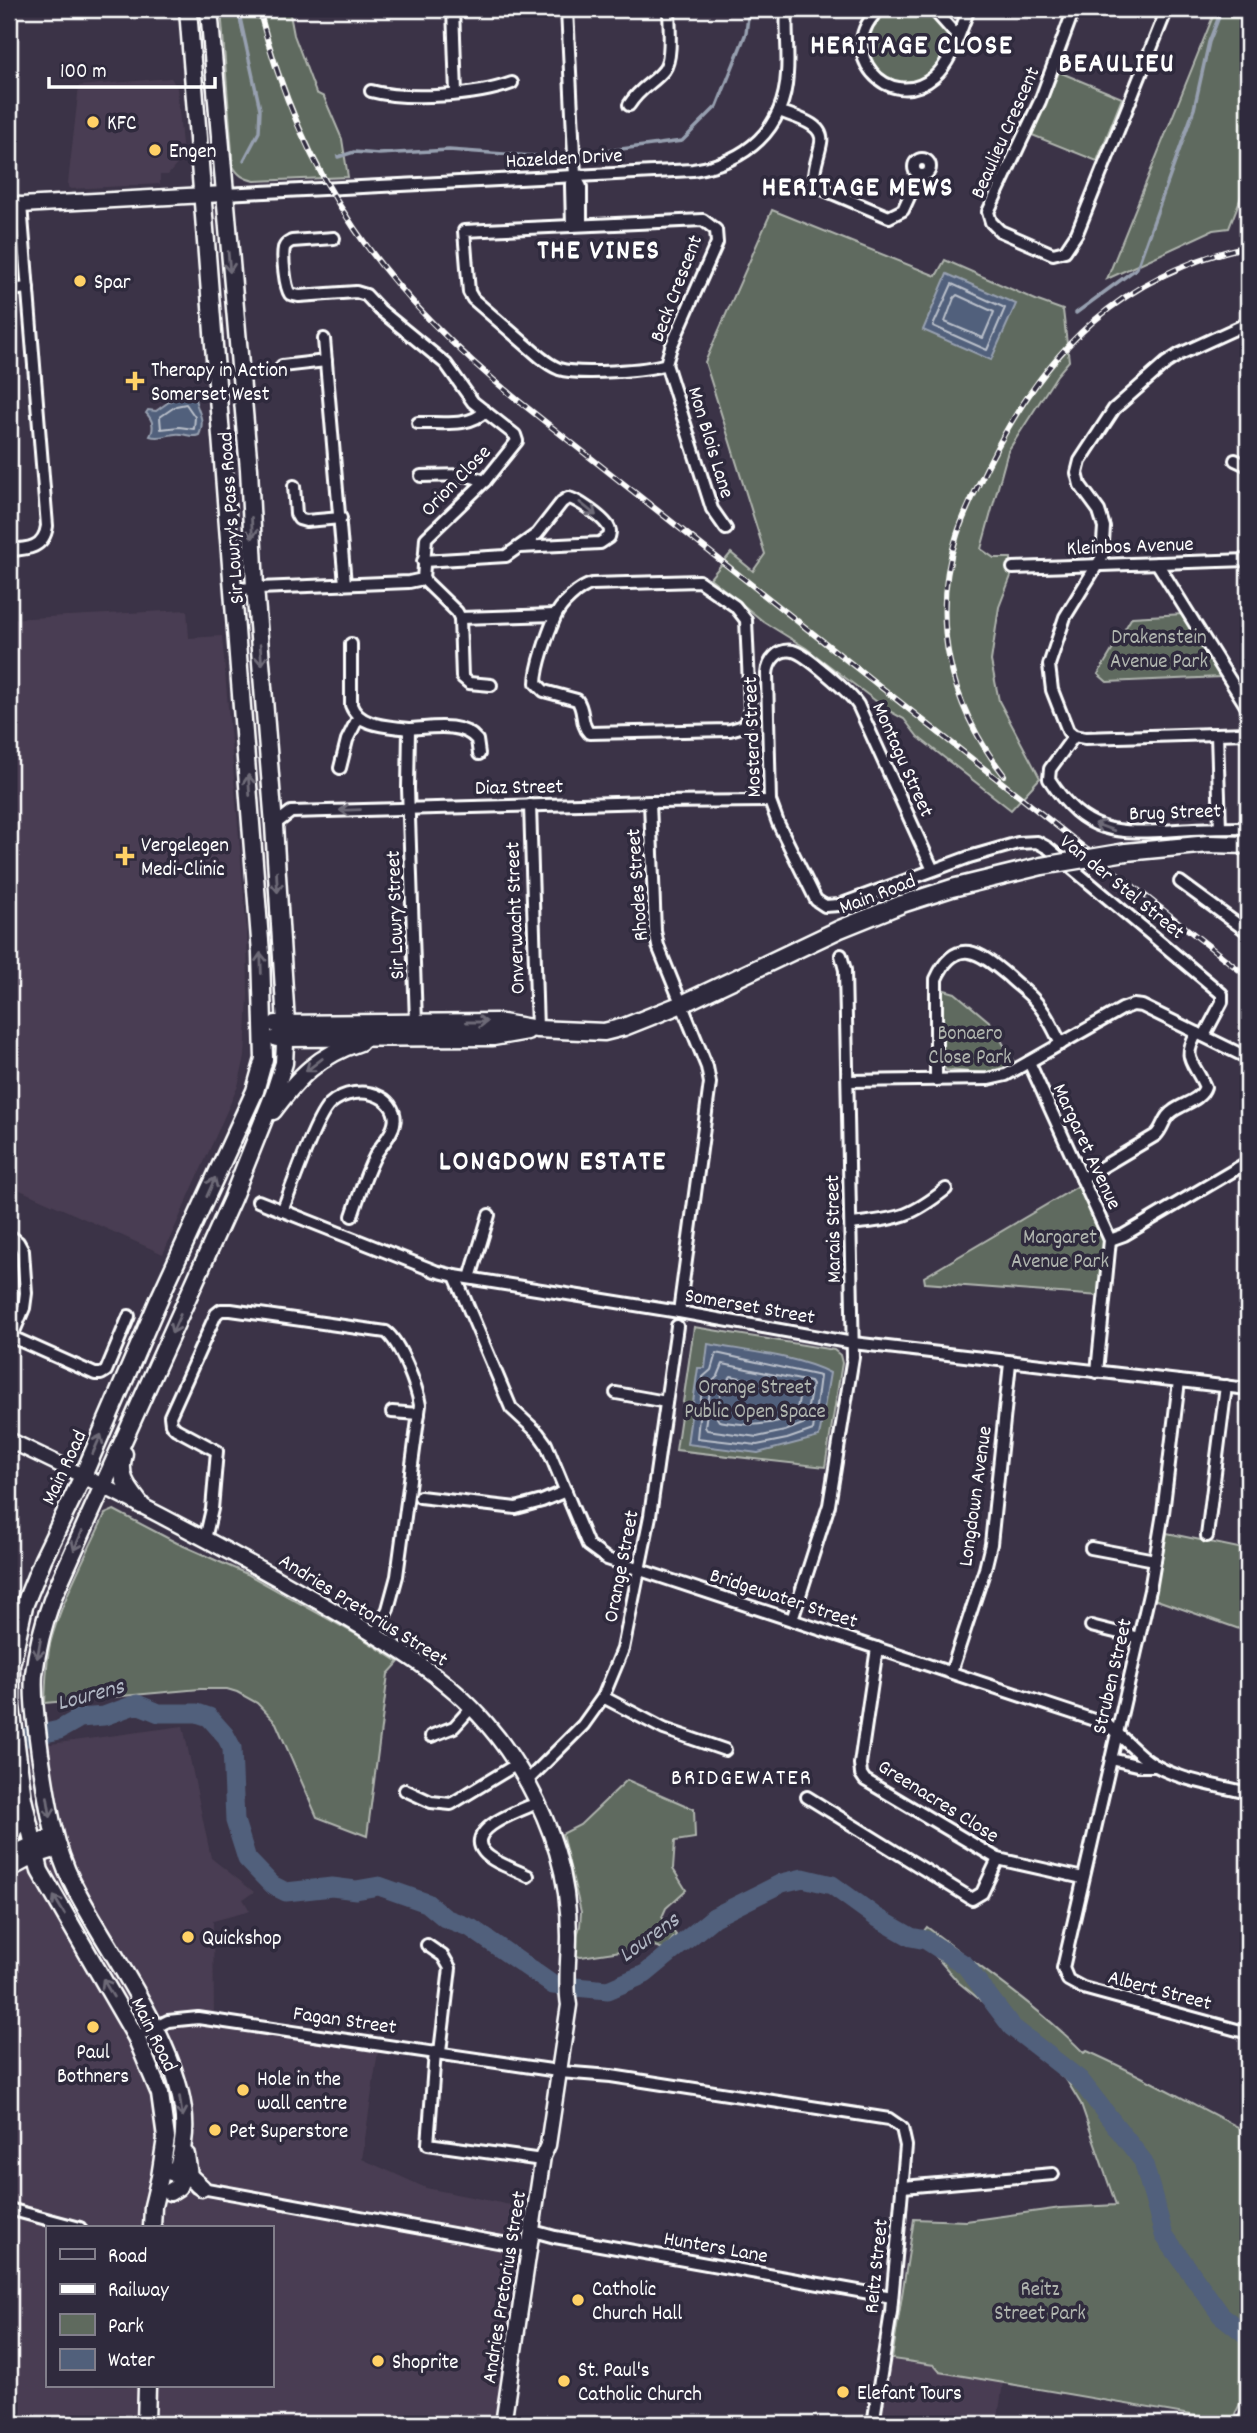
<svg xmlns="http://www.w3.org/2000/svg" width="1257" height="2433" font-family="Dekko,sans-serif">
<style>
.built{fill:#4a3e52;fill-rule:evenodd}
.green{fill:#5f6a5e;stroke:#afb4ae;stroke-width:2}
.water{fill:#51607b;stroke:#97a0b0;stroke-width:2}
.lines{fill:none;stroke-linecap:round;stroke-linejoin:round}
.shore{stroke:#b9bfca;stroke-width:2}
.stream{stroke:#97a0b0;stroke-width:3.5}
.river{stroke:#51607b;stroke-width:19}
.minor-casing{stroke:#fff;stroke-width:16}
.tertiary-casing{stroke:#fff;stroke-width:19}
.secondary-casing{stroke:#fff;stroke-width:21}
.minor{stroke:#2f2a3d;stroke-width:10}
.tertiary{stroke:#2f2a3d;stroke-width:14}
.secondary{stroke:#2f2a3d;stroke-width:16}
.rail-casing{stroke:#fff;stroke-width:6}
.rail{stroke:#2f2a3d;stroke-width:3.5;stroke-dasharray:10;stroke-linecap:butt}
.secondary-bridge-casing{stroke:#fff;stroke-width:21;stroke-linecap:butt}
.secondary-bridge{stroke:#2f2a3d;stroke-width:16}
.oneway{stroke:#6d6a77}
.poi-dot{fill:#ffd166;stroke:#2f2a3d;stroke-width:2.5}
.labels{text-anchor:middle;stroke-width:7;stroke-linejoin:round;paint-order:stroke}
.poi-label{font-size:21px;fill:#fff;stroke:#2f2a3d;text-anchor:start}
.street-label{font-size:21px;fill:#fff;stroke:#2f2a3d}
.park-label{font-size:21px;fill:#afb4ae;stroke:#2f2a3d}
.water-label{font-size:23px;font-style:italic;fill:#b1b7c4;stroke:#2f2a3d}
.neighbourhood-label{font-size:23px;letter-spacing:2px;fill:#fff;stroke:#2f2a3d}
.district-label{font-size:28px;font-weight:bold;letter-spacing:2px;fill:#fff;stroke:#2f2a3d}
</style>
<rect width="100%" height="100%" fill="#3b3347"/>
<filter id="ink" filterUnits="userSpaceOnUse"><feTurbulence type="fractalNoise" baseFrequency=".0143" numOctaves="2"/><feDisplacementMap in="SourceGraphic" scale="14" xChannelSelector="R" yChannelSelector="G"/><feConvolveMatrix kernelMatrix="1 2 1 2 8 2 1 2 1" color-interpolation-filters="sRGB"/></filter>
<g filter="url(#ink)">
<g class="built">
<path d="M171 78 177 88 183 157 168 175H160V184L70 189 68 183 79 86Z"/>
<path d="M187 610 189 638 222 636 247 933 248 995 245 1057 238 1086 163 1254 9 1185V619Z"/>
<path d="M183 1726 211 1858 254 1892 243 1899 250 1911 213 1921 214 2020 379 2044 362 2159 426 2188 536 2210 502 2424H9V1823L25 1854 46 1856 29 1747ZM47 2228H271V2386H47Z"/>
<path d="M884 2358 934 2365 940 2372 1003 2383 997 2424H874Z"/>
</g>
<g class="green">
<path d="M221 9H289L294 35 316 93 324 97 342 139 348 177 255 181C244 179 238 175 233 166Z"/>
<path d="M874 9H932L953 34 937 72 921 84 897 87 866 67 858 52V39Z"/>
<path d="M1216 9H1248V179L1229 228 1213 230 1107 279Z"/>
<path d="M1059 72 1122 98 1097 161 1032 135Z"/>
<path d="M772 210 936 276 945 260 1038 301 1063 310 1069 361 1057 375 1008 451 981 549 994 558H1011V576L999 607 991 661 999 701 1040 778 1011 810 918 737 904 719 889 711 806 648 764 622 710 578 731 553 753 571 765 554 705 362Z"/>
<path d="M1183 614 1221 677 1107 682 1098 674 1132 617Z"/>
<path d="M941 989 955 993 991 1023 1015 1064 985 1073 946 1070 942 1064Z"/>
<path d="M1080 1185 1104 1241 1100 1296 925 1283 924 1277Z"/>
<path d="M694 1327 834 1350 840 1355 842 1363 825 1467 676 1450Z"/>
<path d="M114 1510 177 1543 247 1574 357 1635 399 1662 388 1674 367 1836 317 1817 276 1723 257 1703 237 1692 227 1689H200L45 1703C46 1683 46 1663 50 1644 62 1599 86 1556 105 1514Z"/>
<path d="M1167 1533 1248 1550V1632L1154 1599Z"/>
<path d="M627 1780 694 1809 695 1838 675 1841 673 1869 686 1890 666 1908 662 1917 676 1935 664 1949 654 1946 581 1957 571 1955 580 1926 581 1912 562 1834 580 1825Z"/>
<path d="M927 1927C980 1968 1037 2005 1084 2053L1087 2051C1142 2075 1194 2105 1248 2132V2388L1231 2422 940 2372 934 2365 892 2359 914 2219 966 2221 1061 2208 1116 2205 1081 2104 1067 2081 1011 2031 995 2012 958 1982 933 1953 915 1943Z"/>
</g>
<g class="water">
<path d="M947 274 1016 304 991 360 923 330Z"/>
<path d="M194 393C195 409 207 418 199 435 191 438 189 435 181 434 170 432 162 440 150 436 155 427 153 420 146 413L148 410 156 411 173 399 181 397V395Z"/>
<path d="M708 1344C744 1351 798 1356 830 1373L819 1437 758 1453 687 1444 698 1368H705Z"/>
</g>
<g class="lines">
<g class="shore">
<path d="M952 284 1005 308 987 350 933 326Z"/>
<path d="M957 295 994 312 983 338 945 322 954 298Z"/>
<path d="M186 404 195 417 194 429 179 427 161 429 160 417 176 406Z"/>
<path d="M716 1353 820 1376 813 1430 787 1439 757 1445 697 1438 703 1377 711 1370Z"/>
<path d="M723 1364 810 1382 812 1385 805 1423 785 1431 757 1437 707 1430 705 1427 711 1383 718 1376Z"/>
<path d="M731 1376 798 1389 800 1393 796 1414C772 1427 746 1426 719 1421L717 1418 721 1389Z"/>
</g>
<g class="stream">
<path d="M238 9 260 109 259 132 244 160"/>
<path d="M583 154 682 141 717 106 746 33 749 9"/>
<path d="M338 157 354 152 379 154 449 150 533 156 567 155"/>
<path d="M9 276H11"/>
<path d="M1076 313 1137 268 1194 109 1209 42 1222 9"/>
</g>
<path class="river" d="M9 1741 59 1730 80 1718 104 1716 137 1704 159 1713H197L209 1717 225 1735 232 1748 235 1821 247 1859 272 1885 286 1892 332 1887 356 1890 379 1886 427 1903 445 1918 471 1928 553 1985 608 1990 645 1974 714 1917 782 1883 803 1878 832 1885 876 1917 911 1937 926 1940 965 1965 1012 2027 1080 2080 1143 2161 1164 2235 1221 2315 1248 2336"/>
<defs>
<g id="minor">
<path d="M453 9 456 93"/>
<path d="M567 9 575 176 571 186 572 226"/>
<path d="M880 9C832 50 889 115 934 77 952 62 960 30 969 9"/>
<path d="M933 9 957 36"/>
<path d="M1074 9 1040 101 988 212 991 222 1000 231 1053 254 1065 251 1077 233 1167 9"/>
<path d="M371 91C407 101 477 96 512 83"/>
<path d="M629 105C641 86 653 84 664 70 673 59 669 23 669 9"/>
<path d="M779 111C793 117 825 123 821 143 819 155 814 166 814 178L820 188 889 217 903 210 919 175"/>
<circle cx="922" cy="167" r="8"/>
<path d="M575 176 581 187V225"/>
<path d="M224 194 693 170C746 162 784 130 787 74 789 52 785 31 787 9"/>
<path d="M703 220 716 230 717 243 671 347 666 364C648 371 578 375 559 369 552 366 546 362 540 357L473 299 469 292 464 231Z"/>
<path d="M9 290 28 288"/>
<path d="M1248 323 1180 354 1166 363 1114 409 1080 461 1077 473 1080 485 1099 511 1104 527 1102 557 1065 617 1049 665 1052 690 1068 731 1074 736 1085 738 1248 733"/>
<path d="M324 339 345 584"/>
<path d="M666 364 712 509 726 529"/>
<path d="M282 366 326 361"/>
<path d="M418 423C439 422 470 428 485 411"/>
<path d="M1235 460 1248 466"/>
<path d="M421 476 466 475 485 481"/>
<path d="M294 486 296 514 299 519 306 521 341 518"/>
<path d="M9 550C28 549 44 548 47 526L21 205"/>
<path d="M423 561 506 556 537 534 562 502 568 498C577 499 602 517 608 526 611 531 610 532 609 537L600 543 520 547"/>
<path d="M1157 563 1248 709"/>
<path d="M1013 568 1248 560"/>
<path d="M423 579 457 612 460 618"/>
<path d="M699 581 735 606 746 620 750 707 749 716 744 726 730 730 589 733C580 724 585 710 577 700L544 691 536 683C536 667 548 633 555 617 560 605 579 587 592 584Z"/>
<path d="M232 589 409 582 423 579 426 538 485 481 517 441 515 435 473 402 446 364 380 310 366 295 356 292 299 296 290 294C285 287 282 257 284 248 286 243 288 243 292 241L334 238"/>
<path d="M460 618 555 615"/>
<path d="M460 618 462 677 469 683 491 685"/>
<path d="M351 644V705C359 727 388 726 409 729L408 788 416 1022"/>
<path d="M409 729C430 728 462 721 477 740L479 754"/>
<path d="M1217 734 1220 828"/>
<path d="M1074 736 1050 769 1049 779C1085 835 1116 834 1177 830 1201 828 1224 828 1248 828"/>
<path d="M340 768 347 740 358 718"/>
<path d="M650 802 655 931 658 946 707 1067 710 1083 679 1312"/>
<path d="M530 805 537 1029"/>
<path d="M274 825 291 812 650 802 770 801"/>
<path d="M933 870 858 705C850 693 806 654 793 651 778 648 768 661 767 674L770 801 778 823 816 900 825 906 839 905 969 857 1018 843 1037 842 1048 848 1222 994V1002L1204 1036"/>
<path d="M1180 882 1248 932"/>
<path d="M1029 1062 1110 1240 1097 1372"/>
<path d="M936 1080V979C956 935 980 952 1008 976 1017 985 1028 992 1036 1002 1047 1014 1054 1030 1061 1044"/>
<path d="M848 1081 988 1079 1006 1075 1122 1009 1133 1005 1142 1006 1248 1058"/>
<path d="M1082 1179 1156 1135C1164 1127 1163 1117 1173 1111 1184 1103 1201 1100 1205 1087 1194 1061 1181 1060 1197 1033"/>
<path d="M258 1201 435 1271 455 1276 679 1312 853 1343 1248 1389"/>
<path d="M282 1211C292 1188 315 1118 330 1104 343 1092 365 1089 380 1097 390 1102 397 1113 394 1124 392 1135 380 1146 375 1156 365 1175 359 1196 352 1216"/>
<path d="M852 1224C898 1218 908 1219 946 1189"/>
<path d="M9 1235 18 1242 23 1251 26 1293 24 1308 10 1341"/>
<path d="M1110 1240 1124 1235 1248 1162"/>
<path d="M455 1276 511 1408 538 1433 546 1444 588 1545 607 1559 1106 1724C1121 1735 1133 1750 1148 1761 1175 1780 1216 1785 1248 1793"/>
<path d="M470 1278 489 1215"/>
<path d="M12 1337 95 1374H101L106 1371 129 1316"/>
<path d="M1179 1381 1163 1513 1150 1590 1063 1968 1068 1980 1083 1988 1248 2033"/>
<path d="M616 1393 666 1402"/>
<path d="M392 1412 419 1414"/>
<path d="M420 1497 516 1508 542 1501 566 1491"/>
<path d="M1207 1536 1226 1386"/>
<path d="M205 1539 212 1509 217 1451 176 1429 171 1424 170 1416 216 1314 221 1310H231L386 1332C400 1342 417 1387 420 1405L397 1576 388 1609 375 1635"/>
<path d="M1091 1548 1155 1560"/>
<path d="M792 1620 829 1505 853 1357 845 970 841 955"/>
<path d="M1091 1626 1139 1638"/>
<path d="M877 1648 860 1764 861 1774 865 1780 998 1859 1083 1878"/>
<path d="M951 1672 985 1569 991 1544 1010 1363"/>
<path d="M603 1697 664 1729 725 1750"/>
<path d="M431 1736 454 1727 472 1707"/>
<path d="M1111 1759 1141 1766H1156"/>
<path d="M527 1781 583 1725 603 1697 623 1649 650 1516 677 1326"/>
<path d="M405 1790 431 1802 451 1804 517 1764"/>
<path d="M807 1797 972 1899 982 1893 998 1859"/>
<path d="M528 1876C515 1869 493 1863 484 1852 464 1828 522 1810 537 1803"/>
<path d="M427 1945 443 1956 450 1968 440 2052"/>
<path d="M136 2037 168 2021 198 2018 551 2070"/>
<path d="M435 2052 428 2144 542 2160"/>
<path d="M560 2072 611 2076 889 2119 902 2128 906 2146 891 2312 873 2424"/>
<path d="M196 2187 514 2245H531"/>
<path d="M903 2187 1053 2174"/>
<path d="M9 2209 80 2228"/>
<path d="M533 2231 555 2237 892 2297"/>
</g>
<g id="tertiary">
<path d="M9 204 21 205 224 194"/>
<path d="M9 1440C114 1490 218 1544 319 1602 378 1637 441 1670 486 1723 518 1760 543 1806 557 1852 565 1879 569 1908 569 1936 569 1959 565 1982 569 2005L548 2145 543 2156 503 2424"/>
<path d="M9 1855 55 1835"/>
<path d="M9 1870 35 1856 58 1849"/>
</g>
<g id="secondary">
<path d="M1126 852 1209 844 1248 845"/>
<path d="M276 1024 496 1022 537 1029 604 1032 624 1027 682 1004 840 929 902 904 952 888 1042 866"/>
<path d="M277 1038 493 1037 527 1031"/>
<path d="M273 1111C298 1077 319 1055 360 1042"/>
<path d="M124 1454C117 1476 128 1488 141 1505"/>
<path d="M9 1847 22 1804"/>
<path d="M186 2155 189 2176 202 2188"/>
<path d="M168 2171 177 2174 180 2182 178 2187 170 2192"/>
<path d="M177 2174C179 2163 182 2153 183 2142 196 2064 106 1951 72 1882 52 1842 47 1797 40 1754 37 1728 32 1701 34 1674 37 1647 44 1622 53 1597L232 1199 274 1094 284 1063 286 1024 274 825 255 587 249 469 209 9"/>
<path d="M152 2228 153 2206 160 2177 166 2138 160 2094 136 2037 40 1871 23 1799 11 1706V1665L24 1606 43 1559 83 1476 160 1297 255 1091 264 1059 261 953 188 9"/>
<path d="M146 2424 147 2386"/>
</g>
</defs>
<use href="#minor" class="minor-casing"/>
<use href="#tertiary" class="tertiary-casing"/>
<use href="#secondary" class="secondary-casing"/>
<use href="#minor" class="minor"/>
<use href="#tertiary" class="tertiary"/>
<use href="#secondary" class="secondary"/>
<defs>
<g id="rail">
<path d="M259 9C303 182 383 291 520 402L1248 977"/>
<path d="M1004 775C950 706 929 620 957 535 965 510 978 486 989 463 1047 348 1120 275 1248 246"/>
<path d="M1237 2424 1248 2402"/>
</g>
</defs>
<use href="#rail" class="rail-casing"/>
<use href="#rail" class="rail"/>
<defs>
<path id="secondary-bridge" d="M1042 866 1126 852"/>
</defs>
<use href="#secondary-bridge" class="secondary-bridge-casing"/>
<use href="#secondary-bridge" class="secondary-bridge"/>
</g>
<defs><path id="oneway-shaft" d="M-6 0H5M1.5-3L5.5 0L1.5 3" fill="none" stroke-width="1.6" stroke-linecap="round" stroke-linejoin="round" transform="scale(1.75)"/></defs>
<g class="oneway">
<use href="#oneway-shaft" transform="translate(229 262) rotate(85)"/>
<use href="#oneway-shaft" transform="translate(588 509) rotate(39)"/>
<use href="#oneway-shaft" transform="translate(252 528) rotate(87)"/>
<use href="#oneway-shaft" transform="translate(261 655) rotate(85)"/>
<use href="#oneway-shaft" transform="translate(249 785) rotate(-94)"/>
<use href="#oneway-shaft" transform="translate(350 810) rotate(178)"/>
<use href="#oneway-shaft" transform="translate(1104 827) rotate(-160)"/>
<use href="#oneway-shaft" transform="translate(277 882) rotate(87)"/>
<use href="#oneway-shaft" transform="translate(261 963) rotate(-92)"/>
<use href="#oneway-shaft" transform="translate(477 1022)"/>
<use href="#oneway-shaft" transform="translate(314 1065) rotate(142)"/>
<use href="#oneway-shaft" transform="translate(211 1187) rotate(-66)"/>
<use href="#oneway-shaft" transform="translate(176 1324) rotate(114)"/>
<use href="#oneway-shaft" transform="translate(97 1444) rotate(-66)"/>
<use href="#oneway-shaft" transform="translate(78 1541) rotate(114)"/>
<use href="#oneway-shaft" transform="translate(39 1648) rotate(100)"/>
<use href="#oneway-shaft" transform="translate(49 1807) rotate(81)"/>
<use href="#oneway-shaft" transform="translate(59 1905) rotate(-121)"/>
<use href="#oneway-shaft" transform="translate(108 1988) rotate(-121)"/>
<use href="#oneway-shaft" transform="translate(181 2107) rotate(82)"/>
</g>
</g>
<g class="poi-dot">
<circle cx="93" cy="122" r="7"/>
<circle cx="155" cy="150" r="7"/>
<circle cx="80" cy="281" r="7"/>
<path d="M131.5 370.5h7v7h7v7h-7v7h-7v-7h-7v-7h7z"/>
<path d="M121.5 845.5h7v7h7v7h-7v7h-7v-7h-7v-7h7z"/>
<circle cx="188" cy="1937" r="7"/>
<circle cx="93" cy="2027" r="7"/>
<circle cx="243" cy="2090" r="7"/>
<circle cx="215" cy="2130" r="7"/>
<circle cx="578" cy="2300" r="7"/>
<circle cx="378" cy="2361" r="7"/>
<circle cx="564" cy="2381" r="7"/>
<circle cx="843" cy="2392" r="7"/>
</g>
<g class="labels">
<g class="poi-label">
<text x="107" y="129">KFC</text>
<text x="169" y="157">Engen</text>
<text x="94" y="288">Spar</text>
<text x="151" y="376">Therapy in Action<tspan x="151" dy="24">Somerset West</tspan></text>
<text x="141" y="851">Vergelegen<tspan x="141" dy="24">Medi-Clinic</tspan></text>
<text x="202" y="1944">Quickshop</text>
<text x="93" y="2058" text-anchor="middle">Paul<tspan x="93" dy="24">Bothners</tspan></text>
<text x="257" y="2085">Hole in the<tspan x="257" dy="24">wall centre</tspan></text>
<text x="229" y="2137">Pet Superstore</text>
<text x="592" y="2295">Catholic<tspan x="592" dy="24">Church Hall</tspan></text>
<text x="392" y="2368">Shoprite</text>
<text x="578" y="2376">St. Paul's<tspan x="578" dy="24">Catholic Church</tspan></text>
<text x="857" y="2399">Elefant Tours</text>
</g>
<g class="street-label">
<text transform="translate(1004 132) rotate(-66)" y="7">Beaulieu Crescent</text>
<text transform="translate(564 157) rotate(-3)" y="7">Hazelden Drive</text>
<text transform="translate(675 288) rotate(-69)" y="7">Beck Crescent</text>
<text transform="translate(712 442) rotate(73)" y="7">Mon Blois Lane</text>
<text transform="translate(455 480) rotate(-46)" y="7">Orion Close</text>
<text transform="translate(230 518) rotate(-94)" y="7">Sir Lowry's Pass Road</text>
<text transform="translate(1130 545) rotate(-2)" y="7">Kleinbos Avenue</text>
<text transform="translate(751 737) rotate(-92)" y="7">Mosterd Street</text>
<text transform="translate(904 759) rotate(66)" y="7">Montagu Street</text>
<text transform="translate(519 786) rotate(-1)" y="7">Diaz Street</text>
<text transform="translate(1175 811) rotate(-2)" y="7">Brug Street</text>
<text transform="translate(636 885) rotate(-94)" y="7">Rhodes Street</text>
<text transform="translate(1123 886) rotate(39)" y="7">Van der Stel Street</text>
<text transform="translate(877 893) rotate(-21)" y="7">Main Road</text>
<text transform="translate(394 915) rotate(-92)" y="7">Sir Lowry Street</text>
<text transform="translate(514 918) rotate(-92)" y="7">Onverwacht Street</text>
<text transform="translate(1088 1146) rotate(65)" y="7">Margaret Avenue</text>
<text transform="translate(832 1229) rotate(-91)" y="7">Marais Street</text>
<text transform="translate(750 1305) rotate(10)" y="7">Somerset Street</text>
<text transform="translate(63 1467) rotate(-65)" y="7">Main Road</text>
<text transform="translate(974 1496) rotate(-82)" y="7">Longdown Avenue</text>
<text transform="translate(620 1566) rotate(-79)" y="7">Orange Street</text>
<text transform="translate(784 1597) rotate(18)" y="7">Bridgewater Street</text>
<text transform="translate(364 1609) rotate(32)" y="7">Andries Pretorius Street</text>
<text transform="translate(1111 1676) rotate(-77)" y="7">Struben Street</text>
<text transform="translate(939 1800) rotate(32)" y="7">Greenacres Close</text>
<text transform="translate(1160 1989) rotate(15)" y="7">Albert Street</text>
<text transform="translate(345 2019) rotate(8)" y="7">Fagan Street</text>
<text transform="translate(155 2034) rotate(64)" y="7">Main Road</text>
<text transform="translate(716 2246) rotate(10)" y="7">Hunters Lane</text>
<text transform="translate(875 2266) rotate(-84)" y="7">Reitz Street</text>
<text transform="translate(503 2287) rotate(-81)" y="7">Andries Pretorius Street</text>
</g>
<g class="park-label">
<text x="1159" y="643">Drakenstein<tspan x="1159" dy="24">Avenue Park</tspan></text>
<text x="970" y="1039">Bonaero<tspan x="970" dy="24">Close Park</tspan></text>
<text x="1060" y="1243">Margaret<tspan x="1060" dy="24">Avenue Park</tspan></text>
<text x="755" y="1393">Orange Street<tspan x="755" dy="24">Public Open Space</tspan></text>
<text x="1040" y="2295">Reitz<tspan x="1040" dy="24">Street Park</tspan></text>
</g>
<g class="water-label">
<text transform="translate(90 1693) rotate(-15)" y="8">Lourens</text>
<text transform="translate(648 1936) rotate(-36)" y="8">Lourens</text>
</g>
<g class="neighbourhood-label">
<text x="742" y="1784">BRIDGEWATER</text>
</g>
<g class="district-label">
<text x="912" y="53">HERITAGE CLOSE</text>
<text x="1117" y="71">BEAULIEU</text>
<text x="858" y="195">HERITAGE MEWS</text>
<text x="599" y="258">THE VINES</text>
<text x="553" y="1169">LONGDOWN ESTATE</text>
</g>
</g>
<rect width="1257" height="2433" fill="none" stroke="#2f2a3d" stroke-width="35"/>
<rect x="18" y="18" width="1222" height="2398" fill="none" stroke="#fff" stroke-width="2.5" filter="url(#ink)"/>
<rect x="46" y="2226" width="228" height="161" fill="#2f2a3d" stroke="#827f8b" stroke-width="2"/>
<rect x="60" y="2249" width="35" height="10" fill="#2f2a3d" stroke="#827f8b" stroke-width="2"/>
<text x="108" y="2262" font-size="21" fill="#ffffff">Road</text>
<rect x="60" y="2284" width="35" height="10" fill="#ffffff" stroke="#827f8b" stroke-width="2"/>
<text x="108" y="2296" font-size="21" fill="#ffffff">Railway</text>
<rect x="60" y="2314" width="35" height="21" fill="#5f6a5e" stroke="#827f8b" stroke-width="2"/>
<text x="108" y="2332" font-size="21" fill="#ffffff">Park</text>
<rect x="60" y="2349" width="35" height="21" fill="#51607b" stroke="#827f8b" stroke-width="2"/>
<text x="108" y="2366" font-size="21" fill="#ffffff">Water</text>
<path d="M49 77v10h166v-10" fill="none" stroke="#ffffff" stroke-width="3.5"/>
<text x="60" y="77" font-size="21" fill="#ffffff" stroke="#2f2a3d" stroke-width="5" paint-order="stroke">100 m</text>
</svg>
